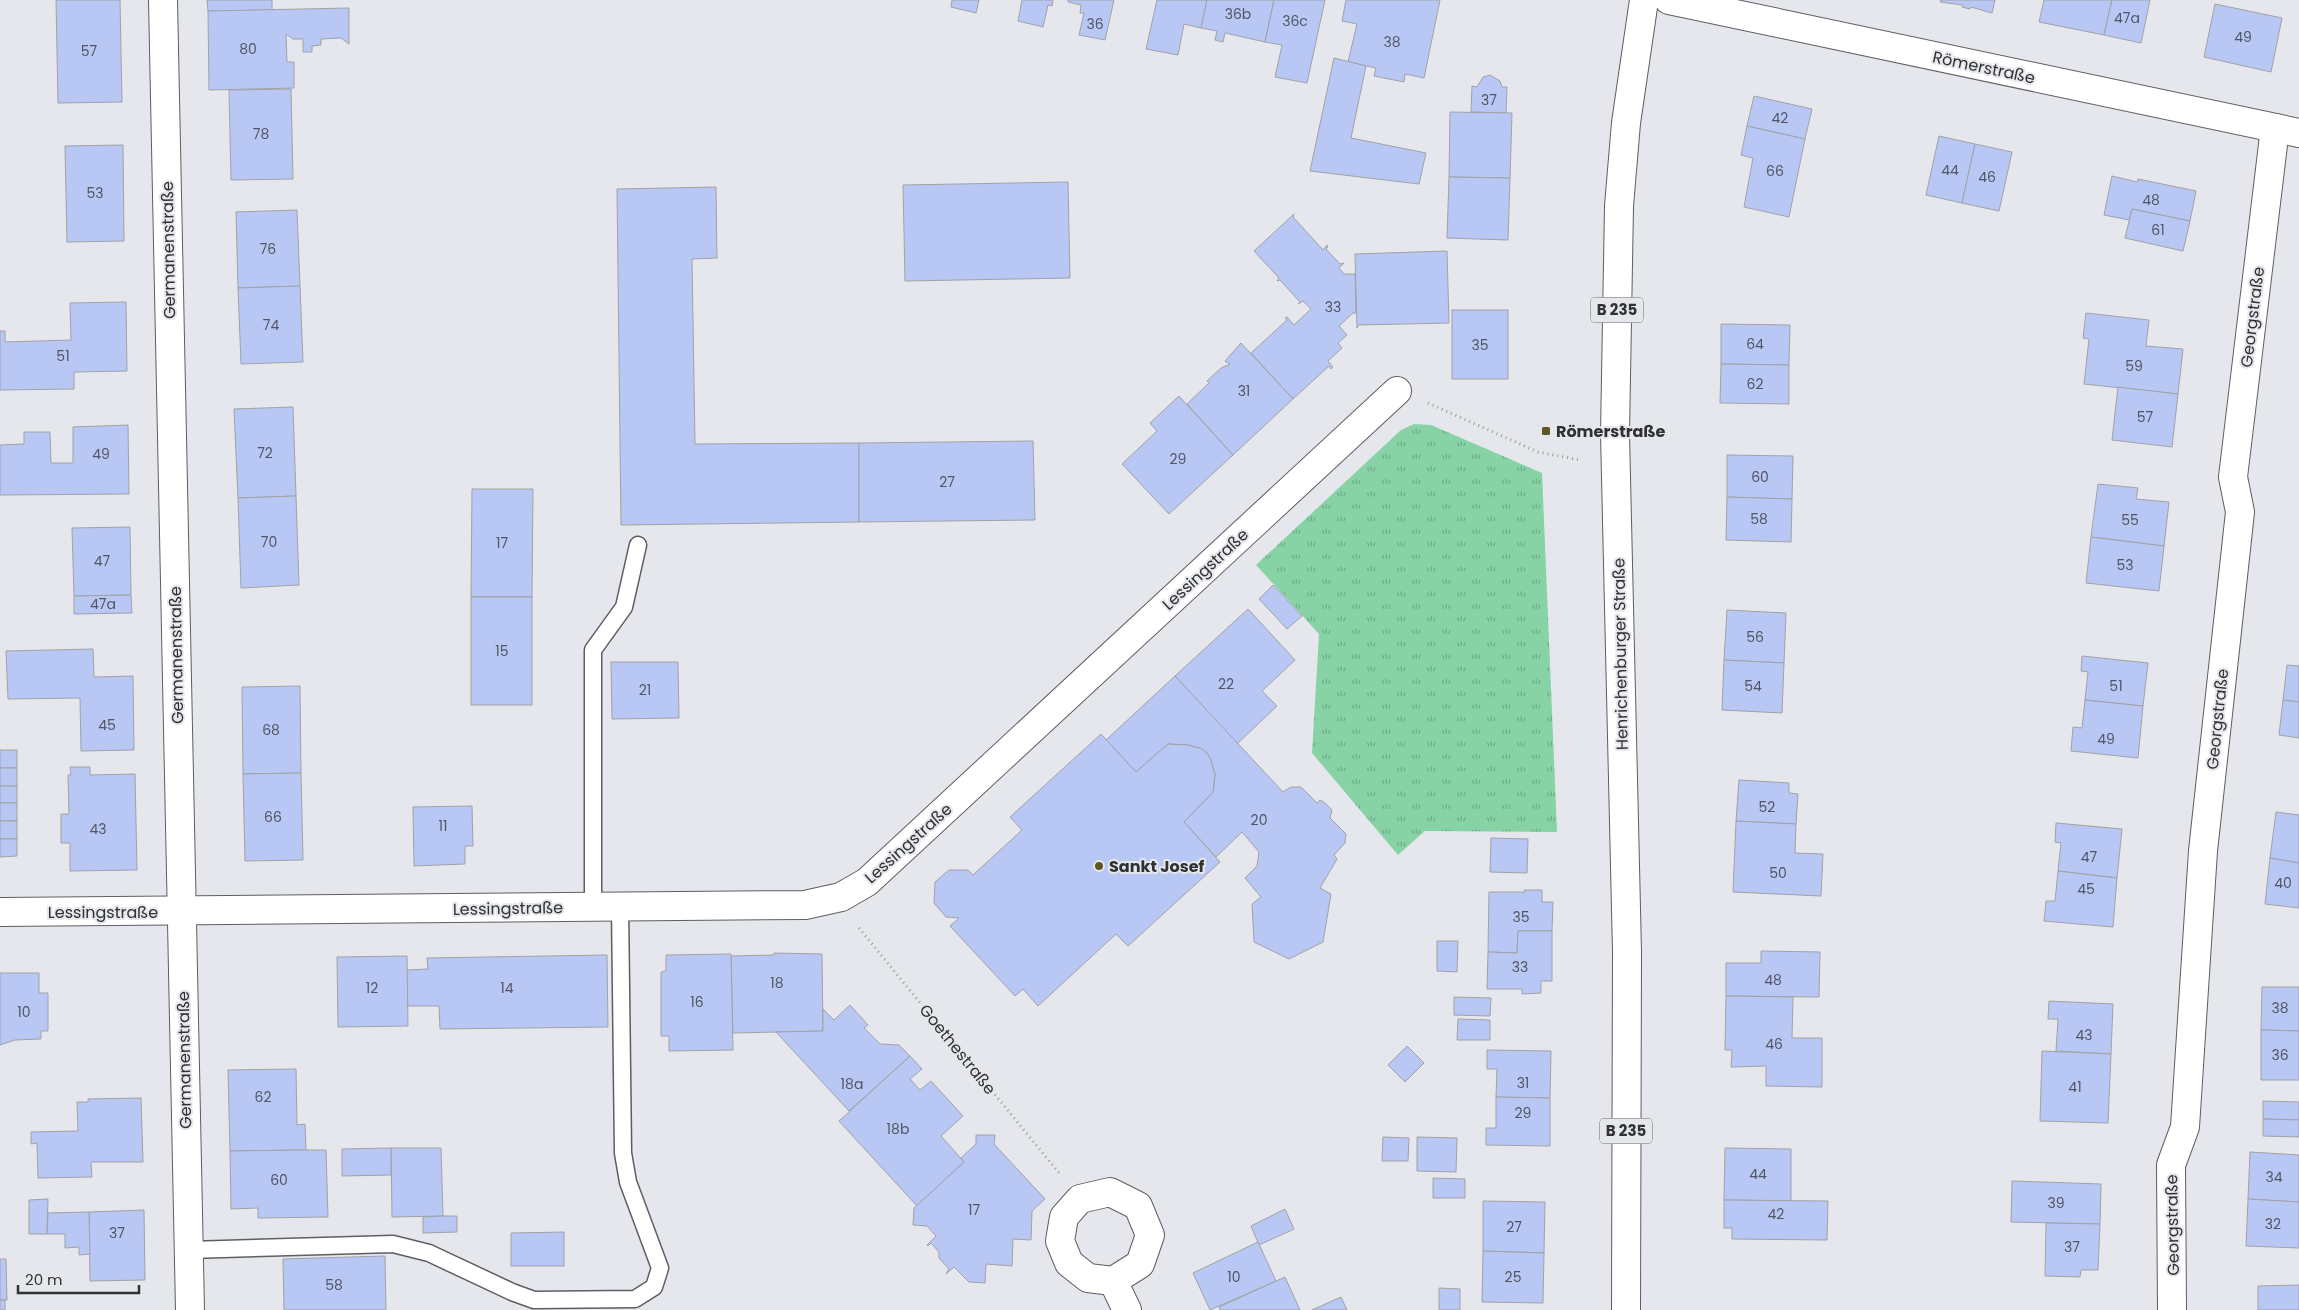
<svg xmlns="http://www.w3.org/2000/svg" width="2299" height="1310" font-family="Poppins,sans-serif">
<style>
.park{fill:url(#park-tufts)}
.building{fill:#b8c7f4;stroke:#a1a2a7}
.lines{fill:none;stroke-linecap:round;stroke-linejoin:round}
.service-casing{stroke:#5c5e62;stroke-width:19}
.minor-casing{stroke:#5c5e62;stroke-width:30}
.secondary-casing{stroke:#5c5e62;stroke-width:30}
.primary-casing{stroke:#5c5e62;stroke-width:30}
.path{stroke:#9a9b9f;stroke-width:3;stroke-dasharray:1 4;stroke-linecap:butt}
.service{stroke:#fff;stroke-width:16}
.minor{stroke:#fff;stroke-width:28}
.secondary{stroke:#fff;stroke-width:28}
.primary{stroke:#fff;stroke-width:28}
.poi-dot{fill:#615623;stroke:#e5e7ec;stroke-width:2}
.labels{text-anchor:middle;stroke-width:4;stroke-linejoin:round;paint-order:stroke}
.number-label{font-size:14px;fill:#525663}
.shield{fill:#e5e7ec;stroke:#66686a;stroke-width:1}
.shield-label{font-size:15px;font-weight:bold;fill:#303133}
.street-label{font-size:16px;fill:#303133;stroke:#e5e7ec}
.poi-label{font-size:16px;font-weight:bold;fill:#303133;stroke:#e5e7ec;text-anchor:start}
</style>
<defs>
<pattern id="park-tufts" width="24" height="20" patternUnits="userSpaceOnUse" patternTransform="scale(1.25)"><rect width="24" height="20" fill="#87d3a6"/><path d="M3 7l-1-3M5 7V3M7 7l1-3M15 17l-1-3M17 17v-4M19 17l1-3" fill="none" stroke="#6fac88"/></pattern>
</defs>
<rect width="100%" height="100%" fill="#e5e7ec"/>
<path class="park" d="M1414 424 1431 425 1542 473 1557 832 1425 831 1398 855 1312 753 1319 634 1256 565 1401 430Z"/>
<g class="building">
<path d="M56 0H120L122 102 58 103Z"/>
<path d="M207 0H272V10L208 11Z"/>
<path d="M952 0H979L976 13 951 7Z"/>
<path d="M1022 0H1053L1052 6 1048 5 1043 27 1018 21Z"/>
<path d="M1068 0H1114L1105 40 1079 35 1084 13H1080L1081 5 1068 2Z"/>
<path d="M1157 0H1207L1201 28 1184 24 1178 55 1146 49Z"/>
<path d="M1207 0H1274L1265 42 1225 33 1223 42 1215 40 1217 31 1201 28Z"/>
<path d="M1274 0H1325L1307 83 1275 77 1282 45 1265 42Z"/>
<path d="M1346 0H1440L1424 78 1405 74 1404 82 1374 76 1376 68 1348 62 1357 24 1342 21Z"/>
<path d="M1941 0H1995L1992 13 1971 7 1970 9 1962 7 1963 5 1940 2Z"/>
<path d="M2044 0H2112L2104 35 2039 22Z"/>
<path d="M2112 0H2150L2141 43 2104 35Z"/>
<path d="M2215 4 2282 18 2271 72 2204 57Z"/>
<path d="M349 8V44L341 38 321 39V45L312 46V52H303V39H293L286 34 287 62H294V88L209 90 208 11Z"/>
<path d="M1334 58 1366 66 1351 138 1426 153 1419 184 1310 171Z"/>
<path d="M1490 75 1500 81 1502 87H1507L1506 113 1471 112 1472 86 1477 87 1483 77Z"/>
<path d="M291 89 293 179 231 180 229 90Z"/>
<path d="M1754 96 1812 109 1805 139 1747 126Z"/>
<path d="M1450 112 1512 113 1510 178 1449 177Z"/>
<path d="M1747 126 1805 139 1789 217 1744 207 1753 158 1741 155Z"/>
<path d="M1939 136 1975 144 1962 203 1926 195Z"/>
<path d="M1975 144 2012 152 1999 211 1962 203Z"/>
<path d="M123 145 124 241 67 242 65 146Z"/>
<path d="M2112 176 2137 182 2138 179 2196 191 2190 221 2132 209 2129 220 2104 215Z"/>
<path d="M1449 177 1510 178 1508 240 1447 238Z"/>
<path d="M1068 182 1070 278 905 281 903 185Z"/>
<path d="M716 187 717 258 692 259 695 444 859 443V522L621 525 617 189Z"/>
<path d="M2132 209 2190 221 2183 251 2125 238Z"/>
<path d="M297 210 300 286 238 288 236 212Z"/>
<path d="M1294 214 1293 217 1323 250 1327 245 1328 247 1326 249 1340 264 1344 263 1339 268 1344 274H1355L1356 313H1353L1339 326 1347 335 1338 343 1342 348 1328 361 1333 367 1331 369 1329 366 1293 399 1251 353 1287 320 1285 318 1287 317 1294 325 1311 309 1303 301 1298 304 1300 302 1280 280 1277 281 1279 278 1254 251Z"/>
<path d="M1447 251 1449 323 1358 325 1357 328 1355 254Z"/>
<path d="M300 286 303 362 241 364 238 288Z"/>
<path d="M126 302 127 371 74 372V389L0 390V331H5V342L71 340 70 303Z"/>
<rect x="1452" y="310" width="56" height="69"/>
<path d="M2086 313 2149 320 2146 346 2183 349 2178 394 2084 384 2089 339 2083 338Z"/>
<path d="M1721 324 1790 325 1789 365 1721 364Z"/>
<path d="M1241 343 1293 399 1233 455 1187 404 1209 383 1207 381 1221 368 1230 364 1225 361Z"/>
<path d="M1721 364 1789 365V404L1720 403Z"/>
<path d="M2118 387 2178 394 2172 447 2112 440Z"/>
<path d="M1179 396 1233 455 1169 514 1122 464 1157 431 1150 423Z"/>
<path d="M293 407 296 496 238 498 234 409Z"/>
<path d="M128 425 129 494 0 495V445L24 444V432H50L51 463H73V427Z"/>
<path d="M1033 441 1035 520 859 522V443Z"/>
<path d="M1727 455 1793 456 1792 499 1727 497Z"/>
<path d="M2098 484 2138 488 2136 499 2169 502 2164 546 2091 537Z"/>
<path d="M472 489H533L532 597H471Z"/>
<path d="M296 496 299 585 241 588 238 498Z"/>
<path d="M1727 497 1792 499 1791 542 1726 540Z"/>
<path d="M130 527 131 595 74 596 72 528Z"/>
<path d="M2091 537 2164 546 2159 591 2086 583Z"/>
<path d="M1273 585 1302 616 1287 629 1259 599Z"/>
<path d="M131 595 132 613 74 614V596Z"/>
<rect x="471" y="597" width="61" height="108"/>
<path d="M1248 609 1295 660 1262 691 1277 706 1237 744 1175 676Z"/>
<path d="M1727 610 1786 613 1784 663 1724 660Z"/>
<path d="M93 649 94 677 133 676 134 750 81 751 80 698 8 699 6 651Z"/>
<path d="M2082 656 2148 663 2143 706 2085 700 2088 672 2081 671Z"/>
<path d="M1724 660 1784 663 1782 713 1722 710Z"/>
<path d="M611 662H678L679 718 612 719Z"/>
<path d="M2287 665 2299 666V702L2283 700Z"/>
<path d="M1175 676 1283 792 1291 787H1301L1317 803 1320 800 1324 802 1332 810 1330 818 1346 834 1345 843 1334 855 1337 859 1320 888 1331 894 1323 942 1289 959 1254 942 1252 904 1261 897 1245 878 1257 866 1259 852 1242 832 1216 857 1184 822 1213 792 1215 775 1211 760 1207 753 1202 749 1188 745 1168 744 1136 772 1106 740Z"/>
<path d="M300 686 301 773 243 774 242 687Z"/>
<path d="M2085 700 2143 706 2138 758 2071 751 2073 727 2082 728Z"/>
<path d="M2283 700 2299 702V738L2279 735Z"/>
<path d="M1101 734 1136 772 1168 744 1188 745 1202 749 1207 753 1211 760 1215 775 1213 792 1184 822 1220 862 1128 946 1116 934 1038 1006 1023 989 1015 996 950 926 959 918 946 917 934 903 935 882 949 870H968L973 875 1022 830 1010 817Z"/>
<rect x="0" y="750" width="17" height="18"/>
<path d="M70 767H90V775L135 774 137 870 70 871V843H61V814H69L68 775H71Z"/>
<rect x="0" y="768" width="17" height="18"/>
<path d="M301 773 303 860 245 861 243 774Z"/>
<path d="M1739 780 1789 783V793L1798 794 1796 824 1736 821Z"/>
<rect x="0" y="786" width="17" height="17"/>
<rect x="0" y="803" width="17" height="18"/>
<path d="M472 806 473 846H465V864L414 866 413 807Z"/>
<path d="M2276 812 2299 815V863L2270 858Z"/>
<rect x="0" y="821" width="17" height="18"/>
<path d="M1736 821 1796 824 1795 853 1823 854 1821 896 1733 892Z"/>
<path d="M2056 823 2122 829 2117 878 2058 871 2061 843 2055 842Z"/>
<path d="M1491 838 1528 839 1527 873 1490 872Z"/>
<path d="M0 839H17V856L0 857Z"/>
<path d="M2270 858 2299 863V908L2265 904Z"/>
<path d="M2058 871 2117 878 2113 927 2044 921 2046 901H2055Z"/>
<path d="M1524 890H1542V902H1553L1552 931H1518L1517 953 1488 952 1489 892H1525Z"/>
<path d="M1518 931H1552V981H1541V993L1522 994V989H1487L1488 952 1517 953Z"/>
<path d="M1437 941H1458L1457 972 1437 971Z"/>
<path d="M1761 951 1820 952 1819 997 1726 996V963H1761Z"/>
<path d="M774 953 822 954 823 1031 733 1033 731 956 774 955Z"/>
<path d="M731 954 733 1050 669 1051V1036H661V972L666 971V955Z"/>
<path d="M607 955 608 1027 440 1029 439 1006H407V970L428 969 427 958Z"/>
<path d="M407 956 408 1026 338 1027 337 957Z"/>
<path d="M0 973H39V993H48V1031H41V1039L15 1040 0 1045Z"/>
<path d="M2262 987H2299V1031L2261 1030Z"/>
<path d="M1726 996 1793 997 1792 1038H1822V1087L1766 1086V1066L1731 1067 1732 1050H1725Z"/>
<path d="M1454 997 1491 998 1490 1016 1454 1015Z"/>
<path d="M2049 1001 2113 1004 2111 1054 2056 1051 2058 1019H2048Z"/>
<path d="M850 1005 868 1025 864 1028 880 1044 899 1045 910 1056 849 1111 776 1032 823 1031V1009L834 1020Z"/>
<path d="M1458 1019 1490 1020V1040H1457Z"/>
<path d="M2261 1030 2299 1031V1080H2261Z"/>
<path d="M1407 1046 1424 1063 1405 1082 1388 1065Z"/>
<path d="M1487 1050 1551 1051 1550 1098 1496 1097 1497 1069H1487Z"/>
<path d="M2042 1051 2111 1054 2108 1123 2040 1121Z"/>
<path d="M910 1056 922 1069 910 1079 920 1090 931 1081 963 1116 941 1136 964 1162 917 1206 839 1121Z"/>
<path d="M296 1069 297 1125 305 1124 306 1150 230 1151 228 1070Z"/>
<path d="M1496 1097 1550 1098V1146L1486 1145V1128H1496Z"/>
<path d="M141 1098 143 1162H91L92 1177 38 1178 37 1143 31 1144V1132L78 1131 77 1102H88V1099Z"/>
<path d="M2263 1101 2299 1102V1120L2263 1119Z"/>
<path d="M2263 1119 2299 1120V1137L2263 1136Z"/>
<path d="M976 1135H995L994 1144 1045 1199 1032 1211 1031 1240 1013 1239 1012 1266 986 1264 985 1283 969 1282 954 1267 946 1274 949 1269 939 1258V1252L931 1243 928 1246 927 1245 936 1236 927 1226 913 1225 914 1208 964 1162 961 1158 976 1144Z"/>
<path d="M1383 1137 1409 1138 1408 1161H1382Z"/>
<path d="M1417 1137 1457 1138 1456 1172 1417 1171Z"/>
<path d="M391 1148H441L443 1216 392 1217Z"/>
<path d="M391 1148V1175L342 1176V1149Z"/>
<path d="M1725 1148 1791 1149V1201L1724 1200Z"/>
<path d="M306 1150H326L328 1217 258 1218V1208L231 1209 230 1151Z"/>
<path d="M2250 1152 2299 1155V1202L2248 1199Z"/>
<path d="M1433 1178 1465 1179V1198H1433Z"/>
<path d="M2012 1181 2101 1184 2100 1224 2011 1222Z"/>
<path d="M48 1199 47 1234H29V1200Z"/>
<path d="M2248 1199 2299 1202V1248L2246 1246Z"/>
<path d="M1724 1200 1828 1201 1827 1240 1732 1239V1228H1724Z"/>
<path d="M1483 1201 1545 1202 1544 1253 1483 1251Z"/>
<path d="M1285 1209 1294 1229 1259 1245 1251 1226Z"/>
<path d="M144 1210 145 1280 90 1281 89 1212Z"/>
<path d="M89 1212 90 1254 79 1255V1247L65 1248V1234H47L48 1213Z"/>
<path d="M443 1216H457V1232L423 1233V1217Z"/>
<path d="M2046 1223 2100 1224 2098 1270H2081L2080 1277 2045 1276Z"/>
<path d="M564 1232V1266H511V1233Z"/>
<path d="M1258 1242 1276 1281 1210 1310 1193 1273Z"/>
<path d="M1483 1251 1544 1253 1543 1303 1482 1302Z"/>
<path d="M385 1256 386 1310H284L283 1259Z"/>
<path d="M0 1259H6L7 1300H0Z"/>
<path d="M1285 1277 1300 1310H1220L1219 1307Z"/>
<path d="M2299 1285V1310H2258V1286Z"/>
<path d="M1439 1288 1460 1289V1310H1439Z"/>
<path d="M1341 1297 1347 1310H1312Z"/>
<rect x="0" y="1300" width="5" height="10"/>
</g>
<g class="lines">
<defs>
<g id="service">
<path d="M593 907V650L624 607 638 545"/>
<path d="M189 1250 393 1244 429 1253 512 1292 534 1300 635 1299 654 1287 660 1268 628 1182 623 1153 620 906"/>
</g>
<g id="minor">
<path d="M163 0 190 1310"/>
<path d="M0 912 805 905 841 897 867 882 1397 391"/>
<path d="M1110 1192 1138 1206 1150 1235 1140 1264 1113 1281 1088 1278 1069 1263 1060 1241 1064 1217 1080 1199Z"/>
<path d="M1113 1281 1127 1310"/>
<path d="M2172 1310 2171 1165 2185 1127 2203 851 2240 512 2233 477 2275 128"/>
</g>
<path id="secondary" d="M1669 0 2299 133"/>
<path id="primary" d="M1626 1310 1627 952 1615 434 1619 206 1626 123 1644 0"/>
</defs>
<use href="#service" class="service-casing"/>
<use href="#minor" class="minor-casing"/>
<use href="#secondary" class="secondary-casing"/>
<use href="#primary" class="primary-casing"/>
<g class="path">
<path d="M1428 403 1538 452 1580 460"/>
<path d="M859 928 1059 1173"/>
</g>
<use href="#service" class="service"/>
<use href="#minor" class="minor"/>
<use href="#secondary" class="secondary"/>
<use href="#primary" class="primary"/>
</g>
<g class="poi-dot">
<rect x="1541" y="426" width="10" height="10" rx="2.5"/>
<circle cx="1099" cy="866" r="5"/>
</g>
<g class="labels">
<g class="number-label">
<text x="1238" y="19">36b</text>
<text x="2127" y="23">47a</text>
<text x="1295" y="26">36c</text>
<text x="1095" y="29">36</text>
<text x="2243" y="42">49</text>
<text x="1392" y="47">38</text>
<text x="248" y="54">80</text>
<text x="89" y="56">57</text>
<text x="1489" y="105">37</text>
<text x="1780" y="123">42</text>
<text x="261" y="139">78</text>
<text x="1950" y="175">44</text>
<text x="1775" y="176">66</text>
<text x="1987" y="182">46</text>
<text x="95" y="198">53</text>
<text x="2151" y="205">48</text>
<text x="2158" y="235">61</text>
<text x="268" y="254">76</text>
<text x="1333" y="312">33</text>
<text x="271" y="330">74</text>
<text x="1755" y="349">64</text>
<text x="1480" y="350">35</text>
<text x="63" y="361">51</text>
<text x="2134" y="371">59</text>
<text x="1755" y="389">62</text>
<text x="1244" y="396">31</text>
<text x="2145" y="422">57</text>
<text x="265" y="458">72</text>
<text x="101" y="459">49</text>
<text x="1178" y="464">29</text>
<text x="1760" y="482">60</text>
<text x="947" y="487">27</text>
<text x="1759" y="524">58</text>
<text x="2130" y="525">55</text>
<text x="269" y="547">70</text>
<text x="502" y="548">17</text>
<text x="102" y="566">47</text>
<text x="2125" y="570">53</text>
<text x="103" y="609">47a</text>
<text x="1755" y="642">56</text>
<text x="502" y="656">15</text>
<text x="1226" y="689">22</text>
<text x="1753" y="691">54</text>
<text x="2116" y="691">51</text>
<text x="645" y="695">21</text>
<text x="107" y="730">45</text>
<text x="271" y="735">68</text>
<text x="2106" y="744">49</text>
<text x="1767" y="812">52</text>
<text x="273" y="822">66</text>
<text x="1259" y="825">20</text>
<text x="443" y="831">11</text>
<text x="98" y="834">43</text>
<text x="2089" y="862">47</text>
<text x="1778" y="878">50</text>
<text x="2283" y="888">40</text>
<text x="2086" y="894">45</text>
<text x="1521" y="922">35</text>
<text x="1520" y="972">33</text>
<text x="1773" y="985">48</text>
<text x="777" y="988">18</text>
<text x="372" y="993">12</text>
<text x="507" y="993">14</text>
<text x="697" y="1007">16</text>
<text x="2280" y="1013">38</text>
<text x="24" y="1017">10</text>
<text x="2084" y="1040">43</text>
<text x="1774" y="1049">46</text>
<text x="2280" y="1060">36</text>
<text x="1523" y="1088">31</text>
<text x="852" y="1089">18a</text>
<text x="2075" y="1092">41</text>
<text x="263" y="1102">62</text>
<text x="1523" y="1118">29</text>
<text x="898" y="1134">18b</text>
<text x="1758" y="1179">44</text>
<text x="2274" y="1182">34</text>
<text x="279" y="1185">60</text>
<text x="2056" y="1208">39</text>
<text x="974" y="1215">17</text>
<text x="1776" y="1219">42</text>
<text x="2273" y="1229">32</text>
<text x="1514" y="1232">27</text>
<text x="117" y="1238">37</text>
<text x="2072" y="1252">37</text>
<text x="1234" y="1282">10</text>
<text x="1513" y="1282">25</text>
<text x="334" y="1290">58</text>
</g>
<g class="shield">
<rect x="1591" y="297.5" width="52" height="25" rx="4"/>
<rect x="1600" y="1118.5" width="52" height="25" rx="4"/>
</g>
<g class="shield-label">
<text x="1617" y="315">B 235</text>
<text x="1626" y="1136">B 235</text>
</g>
<g class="street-label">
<text transform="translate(1984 67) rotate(12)" y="6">Römerstraße</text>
<text transform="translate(168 250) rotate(-91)" y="6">Germanenstraße</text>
<text transform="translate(2252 317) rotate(-83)" y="6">Georgstraße</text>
<text transform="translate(1205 569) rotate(-43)" y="6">Lessingstraße</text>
<text transform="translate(1620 654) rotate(-91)" y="6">Henrichenburger Straße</text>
<text transform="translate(176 655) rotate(-91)" y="6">Germanenstraße</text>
<text transform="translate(2217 719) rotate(-84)" y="6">Georgstraße</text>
<text transform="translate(908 843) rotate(-42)" y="6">Lessingstraße</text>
<text transform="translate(508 908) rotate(-1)" y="6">Lessingstraße</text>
<text x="103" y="918">Lessingstraße</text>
<text transform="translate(958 1049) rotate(51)" y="6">Goethestraße</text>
<text transform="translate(184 1060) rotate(-91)" y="6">Germanenstraße</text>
<text transform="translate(2172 1225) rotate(-91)" y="6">Georgstraße</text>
</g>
<g class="poi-label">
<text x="1556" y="437">Römerstraße</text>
<text x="1109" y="872">Sankt Josef</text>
</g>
</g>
<path d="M18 1285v8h121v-8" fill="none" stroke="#303133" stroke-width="2.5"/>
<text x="25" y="1285" font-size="15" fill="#303133" stroke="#e5e7ec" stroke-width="4" paint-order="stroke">20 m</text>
</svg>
